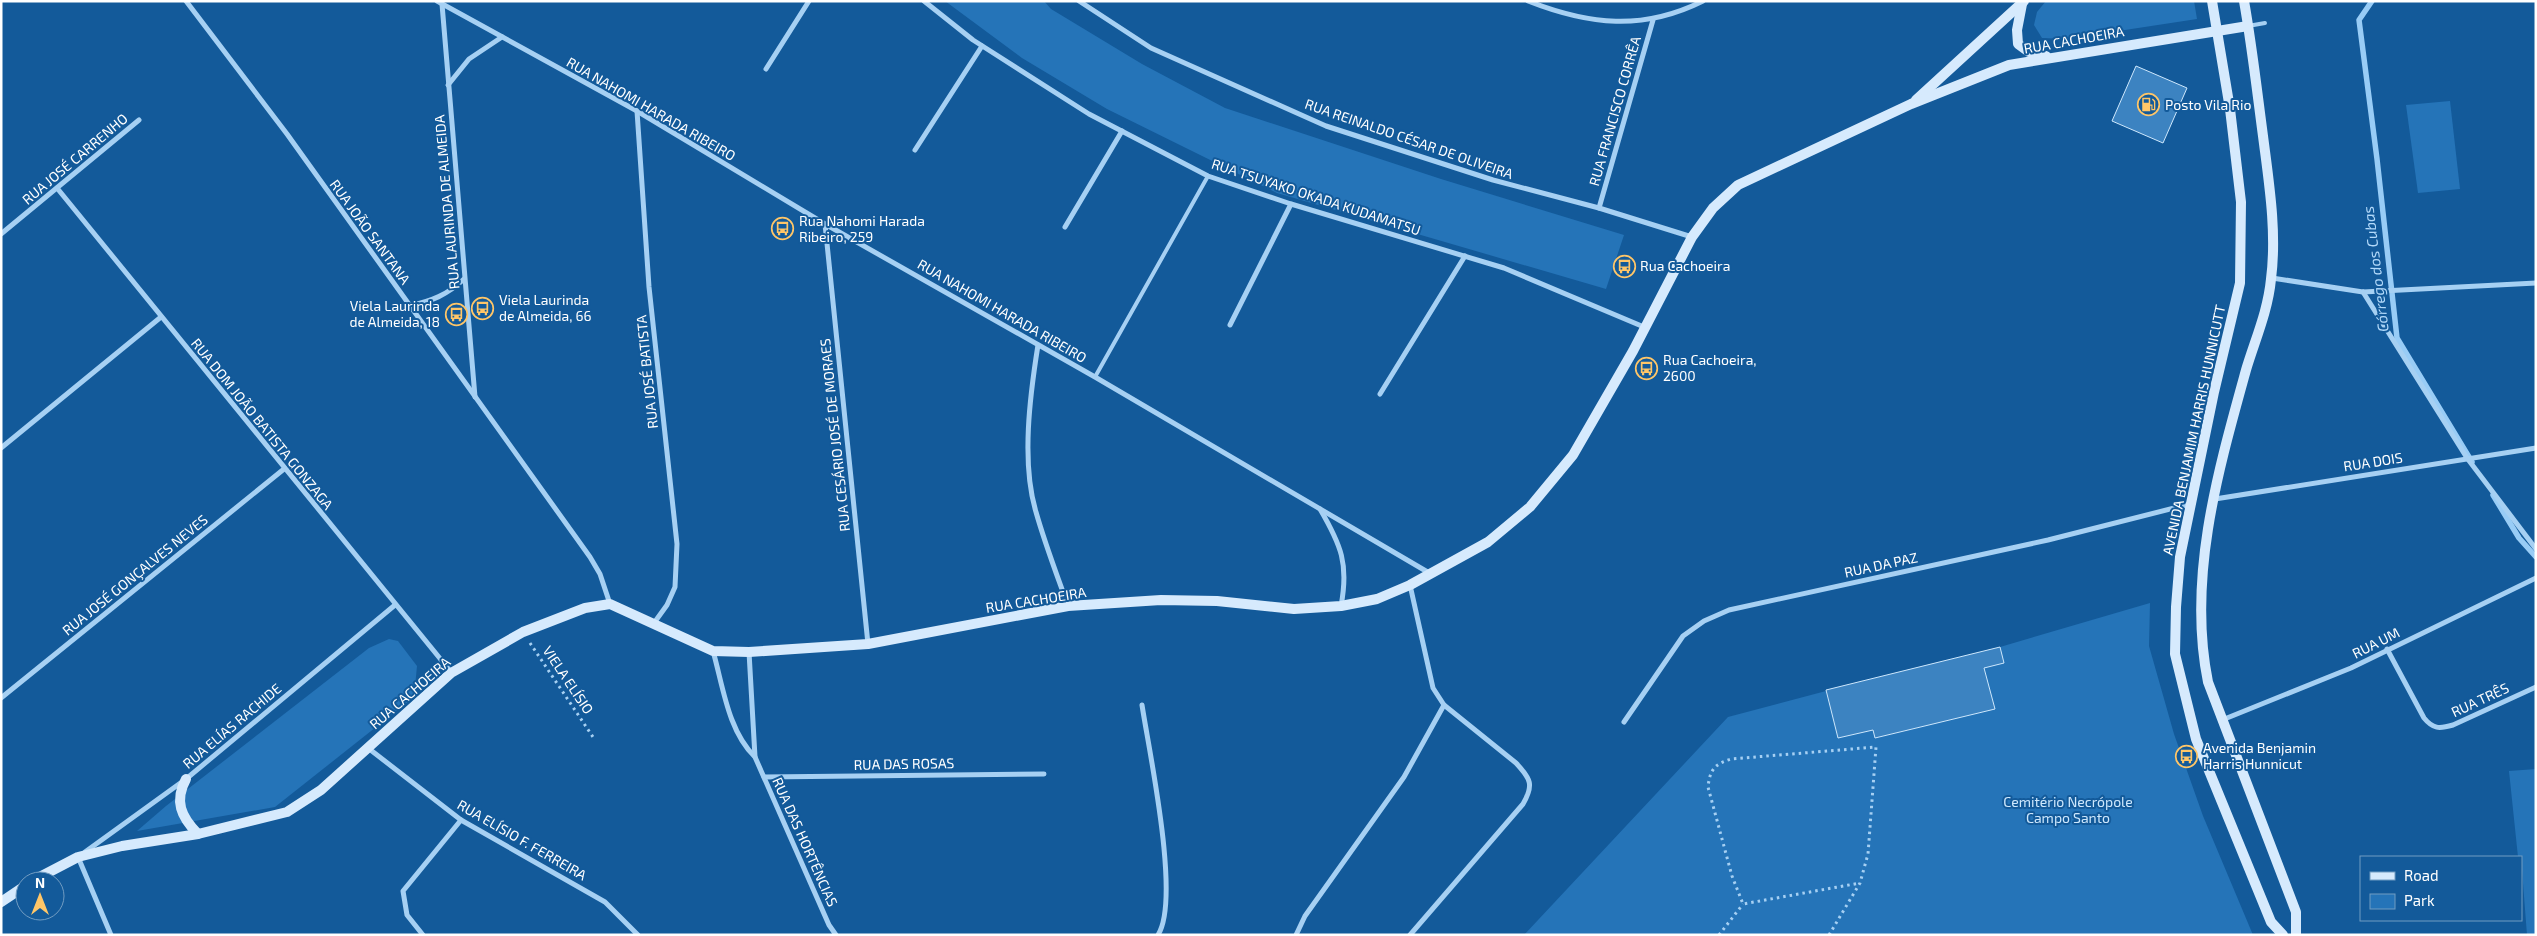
<svg xmlns="http://www.w3.org/2000/svg" width="2537" height="936" font-family="'Exo 2',sans-serif">
<style>
.green{fill:#2574b8}
.lines{fill:none;stroke-linecap:round;stroke-linejoin:round}
.stream{stroke:#98ccf6;stroke-width:5.5}
.building{fill:#3c83c1;stroke:#cee8fd}
.path{stroke:#a6d0f3;stroke-width:3;stroke-dasharray:2.5 4;stroke-linecap:butt}
.service{stroke:#a6d0f3;stroke-width:4}
.minor{stroke:#a6d0f3;stroke-width:5}
.secondary{stroke:#d6eafd;stroke-width:10}
.labels{text-anchor:middle;stroke-width:4;stroke-linejoin:round;paint-order:stroke}
.street-label{font-size:14px;fill:#fff;stroke:#135a9a}
.poi-label{font-size:14px;fill:#fff;stroke:#135a9a;text-anchor:start}
.park-label{font-size:14px;fill:#cee8fd;stroke:#135a9a}
.water-label{font-size:15px;font-style:italic;fill:#b2d9fa;stroke:#135a9a}
</style>
<rect width="100%" height="100%" fill="#135a9a"/>
<g class="green">
<path d="M945 1H1044L1051 9 1142 64 1225 108 1441 179 1624 235 1606 289 1277 193 1107 109 1022 58Z"/>
<path d="M2046 1H2194L2197 19 2066 39 2042 38 2034 25 2037 12Z"/>
<path d="M2450 101 2460 189 2418 193 2406 105Z"/>
<path d="M2150 603 2149 646 2174 734 2203 816 2253 935H1524L1728 717 1826 691 1838 738 1873 730 1876 738 1994 709 1984 668 2000 647Z"/>
<path d="M389 639 398 641 417 666 414 697 275 807 137 831 166 806 369 648Z"/>
<path d="M2536 769V935H2527L2521 857H2518L2509 771Z"/>
</g>
<g class="lines">
<g class="stream">
<path d="M2372 1 2359 20 2377 159 2397 338 2472 462"/>
<path d="M2493 495 2519 538 2536 557"/>
</g>
</g>
<g class="building">
<path d="M2136 66 2187 88 2163 143 2112 121Z"/>
<path d="M2000 647 2004 663 1984 668 1995 709 1875 738 1873 730 1838 738 1826 690Z"/>
</g>
<g class="lines">
<g class="path">
<path d="M530 643 595 740"/>
<path d="M1719 935 1743 904"/>
<path d="M1829 935 1860 883 1868 854 1876 747 1731 759C1715 764 1710 769 1708 787L1732 876 1743 904 1860 883"/>
</g>
<g class="service">
<path d="M2248 26 2265 23"/>
<path d="M1095 377 1208 176"/>
</g>
<g class="minor">
<path d="M186 1 287 134 590 557 600 574 610 604"/>
<path d="M437 1 637 111 825 224 1095 377 1431 574"/>
<path d="M924 1 973 40 1089 114 1208 176 1291 204 1504 268 1644 327"/>
<path d="M1079 1 1151 48 1326 126 1493 180 1599 208 1692 237"/>
<path d="M1528 1C1589 25 1643 31 1703 1"/>
<path d="M442 4 475 397"/>
<path d="M766 69 809 1"/>
<path d="M448 85 469 59 502 37"/>
<path d="M637 111 649 287 677 544 675 587 667 605 654 623"/>
<path d="M915 150 982 46"/>
<path d="M57 188 451 672"/>
<path d="M1599 208 1653 20"/>
<path d="M825 224 868 644"/>
<path d="M1065 227 1122 131"/>
<path d="M1 234 139 120"/>
<path d="M2272 278 2363 292 2536 283"/>
<path d="M2363 292 2467 458 2536 549"/>
<path d="M409 306C432 301 447 295 464 279"/>
<path d="M1230 325 1291 204"/>
<path d="M1038 345C1030 395 1021 463 1036 512 1045 544 1057 575 1068 606"/>
<path d="M1380 394 1465 256"/>
<path d="M1 448 161 317"/>
<path d="M2215 499 2536 448"/>
<path d="M1320 509C1341 545 1349 564 1341 606"/>
<path d="M1410 585 1433 688 1444 705 1516 763C1531 779 1534 785 1523 804L1410 935"/>
<path d="M2387 649 2424 718C2433 729 2439 729 2453 725L2536 687"/>
<path d="M713 651C723 686 728 731 755 757L829 925 836 935"/>
<path d="M749 652 755 757"/>
<path d="M1 698 284 469"/>
<path d="M1142 705C1149 751 1181 899 1158 935"/>
<path d="M2222 720 2351 668 2536 578"/>
<path d="M1624 722 1683 636 1704 621 1729 610 2048 540 2190 504"/>
<path d="M368 748 461 820 605 902 638 935"/>
<path d="M764 777 1044 774"/>
<path d="M85 852 186 779 395 605"/>
<path d="M78 857 111 935"/>
<path d="M423 935 407 915 403 891 461 820"/>
<path d="M1296 935 1305 916 1404 777 1444 705"/>
</g>
<g class="secondary">
<path d="M2212 1 2230 109 2241 202 2240 283 2214 392 2180 557 2176 607 2175 654 2196 739 2271 922 2283 935"/>
<path d="M2244 1C2252 46 2257 91 2263 136 2269 183 2277 232 2271 279 2268 311 2255 340 2246 370 2218 471 2187 578 2208 682L2296 912V935"/>
<path d="M2022 4 2017 30 2018 44 2029 52 2046 56"/>
<path d="M1916 100 2024 1"/>
<path d="M186 779C174 801 181 817 198 834"/>
<path d="M32 881 78 857 122 846 198 834 287 812 321 790 451 673 523 632 585 608 610 604 713 651 749 652 868 644 1068 606 1161 600 1217 601 1294 609 1341 606 1377 599 1410 585 1488 542 1530 507 1573 455 1633 351 1692 237 1713 208 1738 185 1911 104 2009 65 2248 26"/>
<path d="M1 902 25 886"/>
</g>
</g>
<defs>
<symbol id="fuel-ring" viewBox="-11 -11 22 22"><circle r="9.5" fill="#135a9a" stroke="#ffc668" stroke-width="1.5"/><path d="M-5.5-6h7V0h2V4h1.3V-2.5L3-4.5l.8-.8L6-3V5H2.5V1h-1V6h-7ZM-4.2-4.7v3.2H.2V-4.7Z" fill="#ffc668"/></symbol>
<symbol id="bus-ring" viewBox="-11 -11 22 22"><circle r="9.5" fill="#135a9a" stroke="#ffc668" stroke-width="1.5"/><path d="M-5-6H5V4H4V6H2V4H-2V6H-4V4H-5ZM-3.5-4V0h7V-4ZM-3.5 1.2v1.5H-2V1.2ZM2 1.2v1.5H3.5V1.2Z" fill="#ffc668"/></symbol>
</defs>
<g fill-rule="evenodd">
<use href="#fuel-ring" x="2136" y="92" width="25" height="25"/>
<use href="#bus-ring" x="770" y="216" width="25" height="25"/>
<use href="#bus-ring" x="1612" y="254" width="25" height="25"/>
<use href="#bus-ring" x="470" y="296" width="25" height="25"/>
<use href="#bus-ring" x="444" y="302" width="25" height="25"/>
<use href="#bus-ring" x="1634" y="356" width="25" height="25"/>
<use href="#bus-ring" x="2174" y="744" width="25" height="25"/>
</g>
<g class="labels">
<g class="street-label">
<text transform="translate(2074 40) rotate(-10)" y="5">RUA CACHOEIRA</text>
<text transform="translate(651 109) rotate(30)" y="5">RUA NAHOMI HARADA RIBEIRO</text>
<text transform="translate(1615 111) rotate(-74)" y="5">RUA FRANCISCO CORRÊA</text>
<text transform="translate(1409 139) rotate(19)" y="5">RUA REINALDO CÉSAR DE OLIVEIRA</text>
<text transform="translate(75 159) rotate(-40)" y="5">RUA JOSÉ CARRENHO</text>
<text transform="translate(1316 197) rotate(18)" y="5">RUA TSUYAKO OKADA KUDAMATSU</text>
<text transform="translate(447 202) rotate(-95)" y="5">RUA LAURINDA DE ALMEIDA</text>
<text transform="translate(370 232) rotate(54)" y="5">RUA JOÃO SANTANA</text>
<text transform="translate(1002 311) rotate(30)" y="5">RUA NAHOMI HARADA RIBEIRO</text>
<text transform="translate(647 372) rotate(-96)" y="5">RUA JOSÉ BATISTA</text>
<text transform="translate(262 424) rotate(51)" y="5">RUA DOM JOÃO BATISTA GONZAGA</text>
<text transform="translate(2194 430) rotate(-78)" y="5">AVENIDA BENJAMIM HARRIS HUNNICUTT</text>
<text transform="translate(835 435) rotate(-96)" y="5">RUA CESÁRIO JOSÉ DE MORAES</text>
<text transform="translate(2373 462) rotate(-9)" y="5">RUA DOIS</text>
<text transform="translate(1881 565) rotate(-12)" y="5">RUA DA PAZ</text>
<text transform="translate(135 575) rotate(-39)" y="5">RUA JOSÉ GONÇALVES NEVES</text>
<text transform="translate(1036 600) rotate(-9)" y="5">RUA CACHOEIRA</text>
<text transform="translate(2376 643) rotate(-27)" y="5">RUA UM</text>
<text transform="translate(568 680) rotate(56)" y="5">VIELA ELÍSIO</text>
<text transform="translate(410 693) rotate(-41)" y="5">RUA CACHOEIRA</text>
<text transform="translate(2480 700) rotate(-25)" y="5">RUA TRÊS</text>
<text transform="translate(232 726) rotate(-40)" y="5">RUA ELÍAS RACHIDE</text>
<text transform="translate(904 764) rotate(-1)" y="5">RUA DAS ROSAS</text>
<text transform="translate(522 840) rotate(30)" y="5">RUA ELÍSIO F. FERREIRA</text>
<text transform="translate(805 842) rotate(66)" y="5">RUA DAS HORTÊNCIAS</text>
</g>
<g class="poi-label">
<text x="2165" y="110">Posto Vila Rio</text>
<text x="799" y="226">Rua Nahomi Harada<tspan x="799" dy="16">Ribeiro, 259</tspan></text>
<text x="1640" y="271">Rua Cachoeira</text>
<text x="499" y="305">Viela Laurinda<tspan x="499" dy="16">de Almeida, 66</tspan></text>
<text x="440" y="311" text-anchor="end">Viela Laurinda<tspan x="440" dy="16">de Almeida, 18</tspan></text>
<text x="1663" y="365">Rua Cachoeira,<tspan x="1663" dy="16">2600</tspan></text>
<text x="2203" y="753">Avenida Benjamin<tspan x="2203" dy="16">Harris Hunnicut</tspan></text>
</g>
<g class="park-label">
<text x="2068" y="807">Cemitério Necrópole<tspan x="2068" dy="16">Campo Santo</tspan></text>
</g>
<g class="water-label">
<text transform="translate(2376 269) rotate(-97)" y="5">Córrego dos Cubas</text>
</g>
</g>
<rect width="2537" height="936" fill="none" stroke="#ffffff" stroke-width="5"/>
<rect x="2360" y="856" width="162" height="65" fill="#135a9a" stroke="#719cc2"/>
<rect x="2370" y="872" width="25" height="8" fill="#d6eafd" stroke="#719cc2"/>
<text x="2404" y="881" font-size="15" fill="#ffffff">Road</text>
<rect x="2370" y="894" width="25" height="15" fill="#2574b8" stroke="#719cc2"/>
<text x="2404" y="906" font-size="15" fill="#ffffff">Park</text>
<g transform="translate(40 896)"><circle r="24" fill="#135a9a" stroke="#719cc2"/>
<path d="M0-4L9 19L0 12L-9 19Z" fill="#ffc668"/>
<text y="-8" font-size="14" font-weight="bold" text-anchor="middle" fill="#ffffff">N</text>
</g>
</svg>
